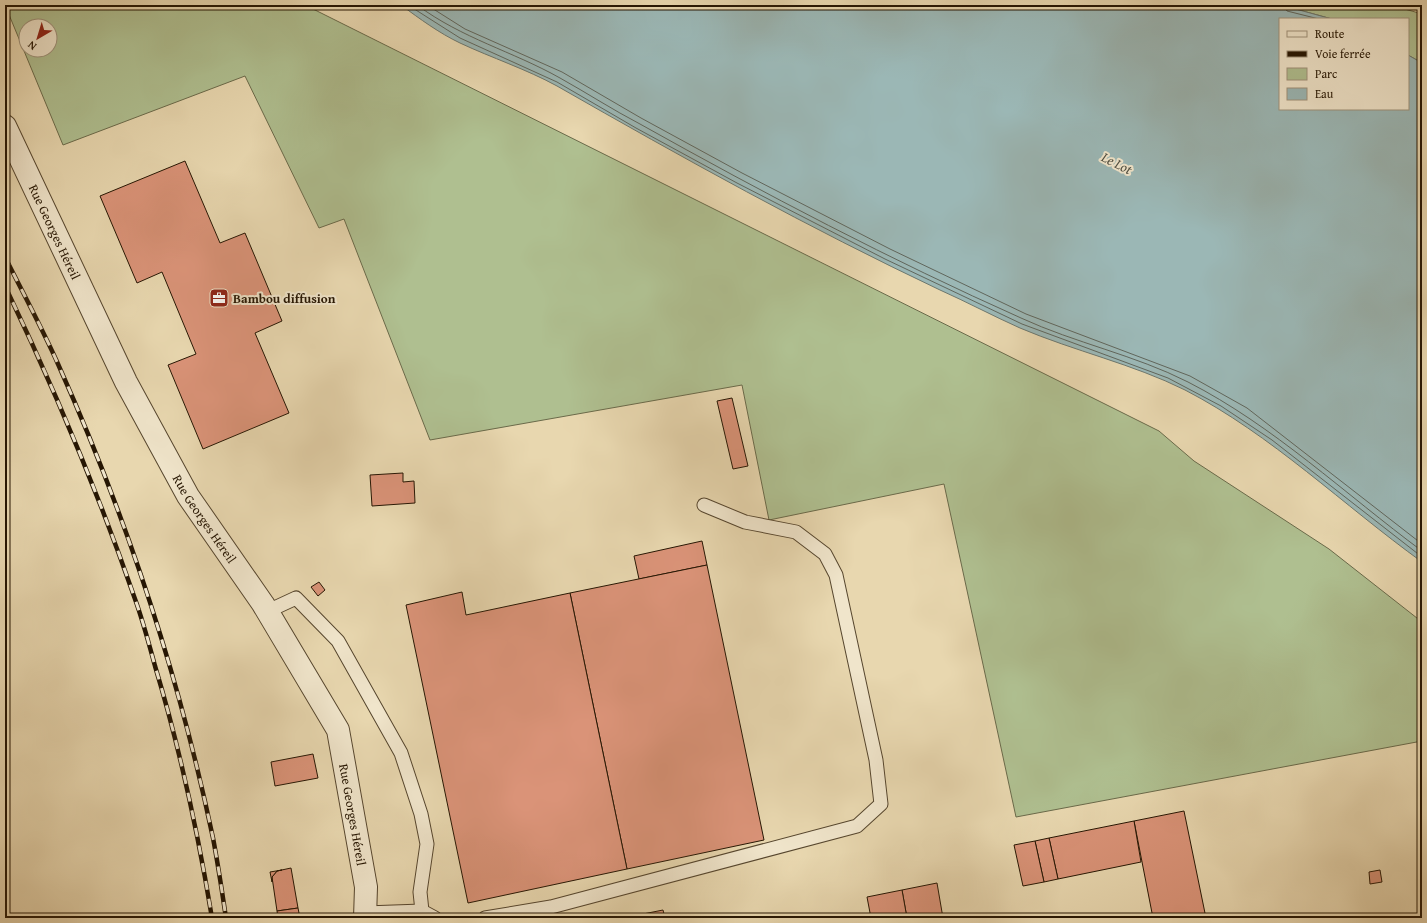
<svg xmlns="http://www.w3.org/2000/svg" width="1427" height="923" font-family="'Gentium Book Plus',serif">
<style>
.green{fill:#afbf90;stroke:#6a6a4a;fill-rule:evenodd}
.water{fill:#9bb7b5;stroke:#6c776e}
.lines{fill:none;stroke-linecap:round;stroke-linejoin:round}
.shore{stroke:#60665c;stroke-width:1}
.building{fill:#da9378;stroke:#261603}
.lane-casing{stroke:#56462e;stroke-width:15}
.street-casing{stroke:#56462e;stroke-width:24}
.lane{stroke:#f0e5cb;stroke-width:13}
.street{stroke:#f0e5cb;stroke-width:22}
.rail-casing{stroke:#261603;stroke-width:4.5}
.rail{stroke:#f0e5cb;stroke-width:3;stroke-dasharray:9;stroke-linecap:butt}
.labels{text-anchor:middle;stroke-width:4;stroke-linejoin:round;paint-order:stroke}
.street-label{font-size:13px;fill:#261603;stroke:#f0e5cb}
.poi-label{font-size:13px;font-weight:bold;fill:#261603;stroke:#f0e5cb;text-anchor:start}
.water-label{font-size:14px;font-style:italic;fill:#4f4e41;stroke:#f0e5cb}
</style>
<rect width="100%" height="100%" fill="#e8d7af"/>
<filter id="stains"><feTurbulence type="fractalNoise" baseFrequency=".005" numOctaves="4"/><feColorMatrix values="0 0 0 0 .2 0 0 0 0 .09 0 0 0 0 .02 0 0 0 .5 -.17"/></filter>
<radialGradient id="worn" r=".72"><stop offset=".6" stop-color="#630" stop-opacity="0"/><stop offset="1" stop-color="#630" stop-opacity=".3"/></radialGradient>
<g class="green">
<path d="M5 5H305L1159 431 1194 461 1329 549 1422 622V741L1016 817 944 484 769 520 742 385 430 440 344 219 319 228 245 76 63 145ZM26 26H50V50H26Z"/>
<path d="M1281 5H1391L1422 14V63L1408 55V19H1332Z"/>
</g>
<path class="water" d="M401 5H1281L1332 19H1280V109H1408V55L1422 63V562C1343 505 1272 435 1185 390 1133 364 1074 351 1020 328 993 316 967 302 940 290 809 228 683 158 557 86 526 69 492 58 460 43 439 33 420 19 401 5Z"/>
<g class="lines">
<g class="shore">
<path d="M408 5 460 38 557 82 636 128 737 183 885 259 1022 324 1168 378 1221 406 1272 440 1422 557"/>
<path d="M417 5C463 39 512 51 560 78 587 93 613 110 640 124 765 194 891 260 1021 318 1075 343 1135 355 1188 382 1274 426 1345 494 1422 551"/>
<path d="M427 5 465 29 562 72 641 118 742 173 890 249 1026 314 1190 376 1247 408 1422 544"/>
<path d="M1284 5 1287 11 1319 19"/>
</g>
</g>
<g class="building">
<path d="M185 161 220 243 245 233 282 321 255 333 289 413 203 449 168 365 196 354 162 272 137 283 100 196Z"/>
<path d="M732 398 748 466 733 469 717 401Z"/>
<path d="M403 473V482L414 481 415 503 372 506 370 475Z"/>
<path d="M702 541 707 565 639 579 634 556Z"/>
<path d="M707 565 764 840 627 869 570 593Z"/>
<path d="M319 582 325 590 318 596 311 587Z"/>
<path d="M462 592 466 615 570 593 627 869 468 903 406 605Z"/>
<path d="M313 754 318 778 275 786 271 762Z"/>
<path d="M1184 811 1206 918H1153L1134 821Z"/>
<path d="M1134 821 1141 862 1058 879 1049 838Z"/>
<path d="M1049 838 1058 879 1044 882 1035 841Z"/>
<path d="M1035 841 1044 882 1023 886 1014 845Z"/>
<path d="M291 868 298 908 277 911 272 877 277 871Z"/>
<path d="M282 870 277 871 272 877V882L270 872Z"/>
<path d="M1380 870 1382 882 1370 884 1369 872Z"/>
<path d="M937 883 943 918H907L902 890Z"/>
<path d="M902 890 907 918H871L867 897Z"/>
<path d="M298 908 300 918H278L277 911Z"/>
<path d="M663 910 665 918H623Z"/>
</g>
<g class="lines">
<defs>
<g id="lane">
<path d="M268 611 296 598 338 641 401 753 421 814 427 844 420 892 422 911 435 918"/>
<path d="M365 913 422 911"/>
<path d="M485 918 551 907 857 826 881 804 876 760 836 575 825 554 796 532 745 522 704 505"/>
</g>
<g id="street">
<path id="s1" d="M5 126 126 382 188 496 263 604 338 730 366 887 365 918"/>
</g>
</defs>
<use href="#lane" class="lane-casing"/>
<use href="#street" class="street-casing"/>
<use href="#lane" class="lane"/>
<use href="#street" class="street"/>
<defs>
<g id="rail">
<path d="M5 257C23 293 42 328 58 364 126 516 179 676 213 838 218 864 222 891 226 918"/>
<path d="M5 286C54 388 98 492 135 599 143 621 149 644 155 666 180 749 198 833 212 918"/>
</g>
</defs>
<use href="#rail" class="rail-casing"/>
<use href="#rail" class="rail"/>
</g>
<defs>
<symbol id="office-square" viewBox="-11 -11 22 22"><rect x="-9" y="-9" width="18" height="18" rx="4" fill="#8f2418" stroke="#f0e5cb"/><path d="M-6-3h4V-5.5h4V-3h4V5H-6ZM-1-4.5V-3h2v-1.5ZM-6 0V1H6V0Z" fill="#fff"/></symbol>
</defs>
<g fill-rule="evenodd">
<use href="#office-square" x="208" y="287" width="22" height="22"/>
</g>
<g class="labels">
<g class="street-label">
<text dy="5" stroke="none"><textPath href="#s1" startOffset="117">Rue Georges Héreil</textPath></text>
<text dy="5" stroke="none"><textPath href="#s1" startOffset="441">Rue Georges Héreil</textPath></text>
<text dy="5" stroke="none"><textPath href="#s1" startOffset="777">Rue Georges Héreil</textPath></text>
</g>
<g class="poi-label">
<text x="233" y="303">Bambou diffusion</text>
</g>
<g class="water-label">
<text transform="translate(1117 163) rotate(27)" y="5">Le Lot</text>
</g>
</g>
<rect width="1427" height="923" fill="none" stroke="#e8d7af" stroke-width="20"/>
<rect x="6" y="6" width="1415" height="911" fill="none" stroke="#261603" stroke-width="2"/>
<rect x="10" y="10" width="1407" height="903" fill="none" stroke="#261603"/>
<rect x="1279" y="18" width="130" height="92" fill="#f0e5cb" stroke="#9f927b"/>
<rect x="1287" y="31" width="20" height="6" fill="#f0e5cb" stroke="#9f927b"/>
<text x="1315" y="38" font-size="12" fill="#261603">Route</text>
<rect x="1287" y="51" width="20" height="6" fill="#261603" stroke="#9f927b"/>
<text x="1315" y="58" font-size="12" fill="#261603">Voie ferrée</text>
<rect x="1287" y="68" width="20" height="12" fill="#afbf90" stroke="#9f927b"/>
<text x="1315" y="78" font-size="12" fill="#261603">Parc</text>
<rect x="1287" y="88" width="20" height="12" fill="#9bb7b5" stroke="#9f927b"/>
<text x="1315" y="98" font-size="12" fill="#261603">Eau</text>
<g transform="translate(38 38) rotate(218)"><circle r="19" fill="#f0e5cb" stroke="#9f927b"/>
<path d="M0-3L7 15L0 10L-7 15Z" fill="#8f2418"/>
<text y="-6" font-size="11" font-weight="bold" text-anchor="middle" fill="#261603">N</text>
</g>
<rect width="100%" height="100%" filter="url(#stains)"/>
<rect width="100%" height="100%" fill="url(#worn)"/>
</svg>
